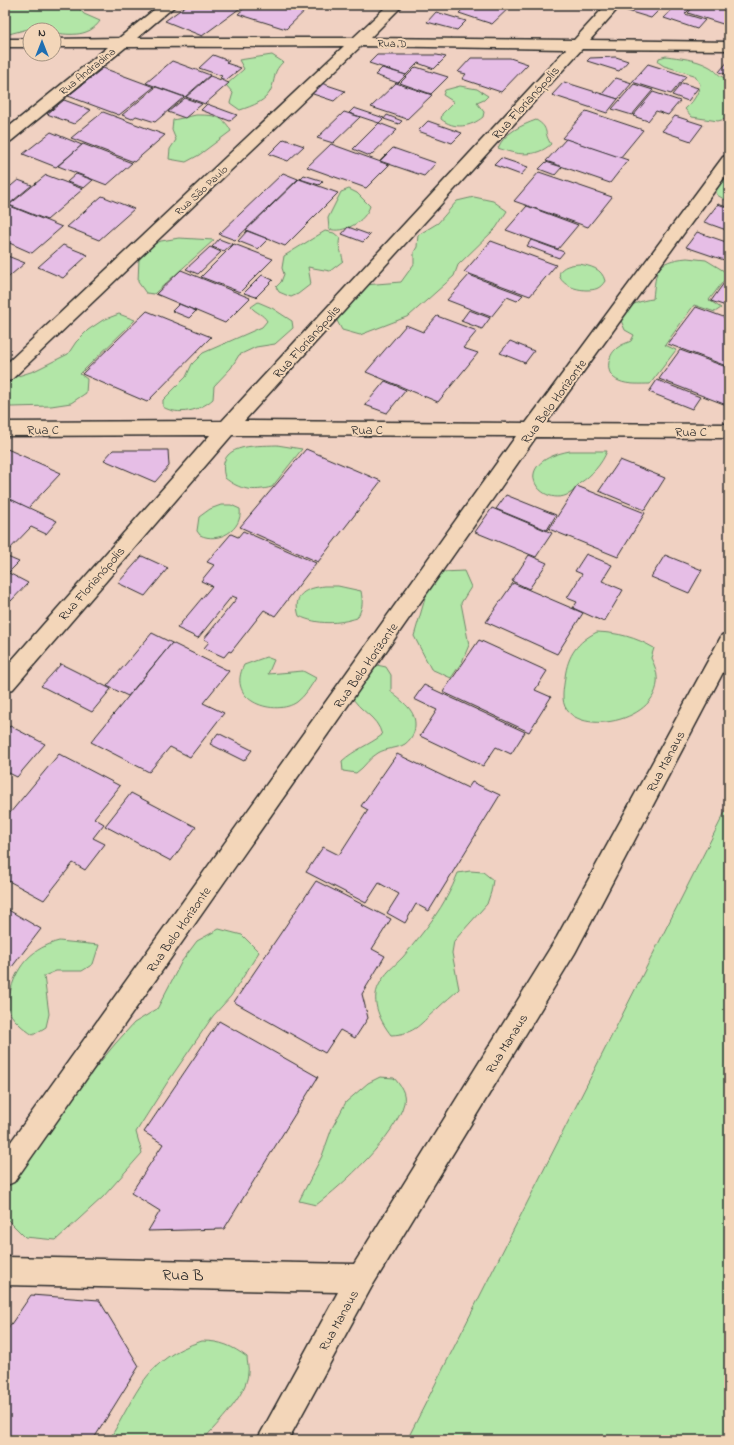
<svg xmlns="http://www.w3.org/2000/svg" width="734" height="1445" font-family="'Indie Flower',sans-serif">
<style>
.green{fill:#b2e6a7;stroke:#6e8869}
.building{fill:#e6bee6;stroke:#2b2b2b}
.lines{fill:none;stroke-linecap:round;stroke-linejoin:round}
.minor-casing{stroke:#2b2b2b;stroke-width:3}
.minor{fill:#f3d6b9;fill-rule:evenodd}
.labels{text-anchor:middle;stroke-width:4;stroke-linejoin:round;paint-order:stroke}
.far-street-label{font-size:11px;fill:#2b2b2b;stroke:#f3d6b9}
.street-label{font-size:13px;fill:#2b2b2b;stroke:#f3d6b9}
.near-street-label{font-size:16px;fill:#2b2b2b;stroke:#f3d6b9}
</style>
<rect width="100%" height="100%" fill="#f0d1c2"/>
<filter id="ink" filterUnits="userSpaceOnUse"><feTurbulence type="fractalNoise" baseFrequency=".025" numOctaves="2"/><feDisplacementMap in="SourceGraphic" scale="8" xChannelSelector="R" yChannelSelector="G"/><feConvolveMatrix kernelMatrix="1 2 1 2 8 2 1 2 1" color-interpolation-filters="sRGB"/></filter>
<g filter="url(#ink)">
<g class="green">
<path d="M5 5H76L84 14 100 21C89 37 71 35 54 33V30L28 29 5 35Z"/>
<path d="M272 55 283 62C273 72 276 75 272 87 268 101 252 106 240 110L230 103 233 93 226 85 244 69 239 60Z"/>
<path d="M666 56C680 58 695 59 708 66 717 70 717 77 729 79V118L718 121 692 117 685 109C693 102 698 95 700 84L694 75 664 66 658 62 659 58Z"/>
<path d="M460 86 477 89 488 96 484 100 477 103 484 112 483 117C471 127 454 130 441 119L442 114 454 102 443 95 445 90Z"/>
<path d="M196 115C213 115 223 115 231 131L199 155 186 162 169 159 170 149 176 140 172 130 173 120Z"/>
<path d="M536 120C550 128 543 133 551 144 536 158 516 155 498 148 504 133 522 125 536 120Z"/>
<path d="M729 176V202L717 195C714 185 720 180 729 176Z"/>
<path d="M349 189 357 193 370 206C365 222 343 234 329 229L328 218 341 192Z"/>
<path d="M474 197 493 201 507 211 496 228 458 265 454 276 409 316 360 335 342 330 336 319 364 285 401 282 414 264V252L417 247 418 235 438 223 457 201Z"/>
<path d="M325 231 334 233 340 238C337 247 342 251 343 261L330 271 308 267 311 284 298 294 291 297 279 292 276 287 281 282 284 274 282 268 284 256Z"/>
<path d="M179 238 214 240 154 294 146 293 138 282 139 258 146 247 161 241Z"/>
<path d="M687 258 706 260 729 274 709 300 721 308 715 312 694 305 665 345 676 350 650 384C640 384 628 385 619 381 604 375 607 356 617 348 622 344 627 343 631 341L634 335 625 330 620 318C624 306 641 300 653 299 656 270 655 261 687 258Z"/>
<path d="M579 264C590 266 602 268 605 281 600 289 595 290 586 290 559 289 546 266 579 264Z"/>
<path d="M258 302 272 308 292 321 293 328 275 344 256 347 239 355 231 368 214 386 213 399C200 411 178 416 163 407V400L186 377 192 364 203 353 262 327 267 321C263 314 256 313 251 307Z"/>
<path d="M119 314 135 320 80 374 87 379 86 393 71 403 51 406 11 407 5 405V388L15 377 34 371 68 354 76 342 88 330 103 320Z"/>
<path d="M277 445 302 449 272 487C253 492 240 490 225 478 215 443 254 446 277 445Z"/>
<path d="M570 451H607C602 464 591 476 580 483 576 486 574 492 569 494 542 509 505 463 570 451Z"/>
<path d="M221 505H231L240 509C243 530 218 544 200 535L197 531 199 517 210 509Z"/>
<path d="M464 571 471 587 461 603 469 645 462 662 451 678 431 669 414 636 429 585 442 572Z"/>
<path d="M325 586H338L361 591C363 602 363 608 357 618 338 624 318 625 299 616 292 594 306 588 325 586Z"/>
<path d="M597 632C619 633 635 637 654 648L651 658C682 715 588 739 567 710 560 701 564 687 565 677 568 655 577 642 597 632Z"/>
<path d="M266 657 274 660 268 674 303 671 316 678C311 686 305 696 297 702 276 717 225 702 244 665Z"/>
<path d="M372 664 386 667 391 675V692C405 704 419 712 414 732 412 737 409 741 405 744 397 749 386 748 378 753 369 758 365 767 356 773L343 771 342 761C354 750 369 745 382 735 377 715 359 712 351 695Z"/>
<path d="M729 804V1440H407Z"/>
<path d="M470 871 483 872 493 880 491 892 487 904 454 941 452 953 459 989C452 996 445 1001 438 1008 420 1023 417 1034 391 1035 381 1022 370 1002 379 985 384 974 395 965 403 957 425 930 445 907 458 873Z"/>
<path d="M219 929 242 935 259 952 231 996 213 1016 167 1083 136 1132 142 1153 103 1197 56 1240 25 1237 5 1217 6 1183 23 1156 115 1044 134 1023 157 1009 182 961 197 941Z"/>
<path d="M59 941 99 945 93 964 82 971H56L44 976 49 1014 46 1027 33 1035C25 1030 10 1018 8 1008 7 1002 10 995 11 989 18 964 33 948 59 941Z"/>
<path d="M380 1077 394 1078C401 1086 406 1093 404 1103 396 1136 343 1185 316 1205L299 1201 322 1156 332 1128 346 1102 368 1083Z"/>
<path d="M202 1341C221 1341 232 1346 247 1357 247 1362 249 1368 248 1373 247 1395 217 1424 203 1440H109C138 1393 144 1359 202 1341Z"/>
</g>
<g class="building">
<path d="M187 5H240L243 6 202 36 165 21Z"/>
<path d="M248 5H311L286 29 238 14Z"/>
<path d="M467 5H512L492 24 459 13Z"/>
<path d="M625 5H643L659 10 651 18 621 9Z"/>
<path d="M676 5H694L685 14 705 20 697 29 664 18Z"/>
<path d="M695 5H729V22L726 25 688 13Z"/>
<path d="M436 12 466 21 457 30 427 22Z"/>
<path d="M213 55 229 61 226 63 241 68 226 80 220 78 222 76 199 68Z"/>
<path d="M377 55H437L446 57 434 69 418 63 406 75 369 63Z"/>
<path d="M616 57 628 61 619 71 587 61 590 58Z"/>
<path d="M471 58H510L528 64 501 92 462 79 466 74 458 72Z"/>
<path d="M729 60V75L719 72Z"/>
<path d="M172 61 210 75 185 97 146 83Z"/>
<path d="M648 64 686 76 671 94 632 82Z"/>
<path d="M416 67 448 77 431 94 400 83Z"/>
<path d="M103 68 154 87 119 115 68 96Z"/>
<path d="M382 68 406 75 398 83 375 75Z"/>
<path d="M210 76 229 83 205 104 186 97Z"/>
<path d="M616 78 632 83 618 99 602 94Z"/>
<path d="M564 82 618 99 607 113 552 95Z"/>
<path d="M321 83 345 91 334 101 310 93Z"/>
<path d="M396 83 432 95 407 119 371 107Z"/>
<path d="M682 83 698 88 688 101 672 95Z"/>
<path d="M634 84 653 90 632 115 612 109Z"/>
<path d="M156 87 184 97 155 122 136 116 132 119 122 115Z"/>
<path d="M653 92 680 101 668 115 656 111 648 121 633 116Z"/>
<path d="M185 98 202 104 185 118 168 112Z"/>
<path d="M64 100 91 110 74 124 47 114Z"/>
<path d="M207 104 237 115 230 121 201 110Z"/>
<path d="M354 108 384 118 379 123 349 113Z"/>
<path d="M586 111 643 130 620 158 562 138Z"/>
<path d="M103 112 165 135 134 162 71 138Z"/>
<path d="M344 112 360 117 333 143 317 138Z"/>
<path d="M387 115 402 121 399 124 384 119Z"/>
<path d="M675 116 703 125 691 141 662 131Z"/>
<path d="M428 121 462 133 452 143 418 131Z"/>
<path d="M379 123 397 130 370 156 353 149Z"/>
<path d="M51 132 82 145 56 167 23 154Z"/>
<path d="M284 139 304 146 288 161 269 154Z"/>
<path d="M566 139 628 160 610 183 546 161Z"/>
<path d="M83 144 132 163 107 185 58 166Z"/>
<path d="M331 144 389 165 366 188 307 167Z"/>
<path d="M393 148 436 163 424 176 380 161Z"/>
<path d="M501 158 528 167 521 175 494 165Z"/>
<path d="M546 162 562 167 555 175 539 169Z"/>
<path d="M539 172 612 197 588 227 514 201Z"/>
<path d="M283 173 298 179 235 240 219 234Z"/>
<path d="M76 174 93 180 84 188 67 182Z"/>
<path d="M46 175 83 189 47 220 9 205Z"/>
<path d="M304 175 323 181 319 185 300 179Z"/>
<path d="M299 179 338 193 285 246 246 230Z"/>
<path d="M18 180 32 185 8 205 5 203V191Z"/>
<path d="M102 196 134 209 99 240 67 227Z"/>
<path d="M5 204 62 227 32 253 5 241Z"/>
<path d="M718 204 729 208V231L704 222Z"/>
<path d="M527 206 578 225 558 249 506 230Z"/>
<path d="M348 227 370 235 363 242 342 234Z"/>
<path d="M247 231 268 239 258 249 238 241Z"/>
<path d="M697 232 729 243V259L727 261 686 247Z"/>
<path d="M219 239 232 244 224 251 212 247Z"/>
<path d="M531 240 564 252 559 258 527 246Z"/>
<path d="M491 241 556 265 530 296 464 272Z"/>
<path d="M234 244 273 259 240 292 201 277Z"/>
<path d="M63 245 88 255 63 278 38 267Z"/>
<path d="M210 247 221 252 198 274 186 269Z"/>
<path d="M5 255 25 263 5 280Z"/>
<path d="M181 270 250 298 225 323 156 294Z"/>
<path d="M262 275 273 280 256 297 244 293Z"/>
<path d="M469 275 523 295 517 301 507 297 491 317 447 300Z"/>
<path d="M729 276V307L711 301Z"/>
<path d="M179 304 196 311 189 318 172 311Z"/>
<path d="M696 307 729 319V367L668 344Z"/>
<path d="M469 310 490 318 482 329 461 321Z"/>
<path d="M147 311 211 337 147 402 82 374Z"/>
<path d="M437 316 477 331 463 348 478 353 438 402 366 372 406 325 423 332Z"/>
<path d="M510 341 534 351 525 363 500 353Z"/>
<path d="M680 350 729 368V406L659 379Z"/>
<path d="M657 380 700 397 692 409 649 392Z"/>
<path d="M385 381 406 390 387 413 365 405Z"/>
<path d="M5 448 61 473 28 508 10 499 5 504Z"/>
<path d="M306 449 381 481 318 562 240 527Z"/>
<path d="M113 450H168L169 466 155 482 104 460Z"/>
<path d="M620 460 665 478 645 510 599 491Z"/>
<path d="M577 486 645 513 618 557 549 529Z"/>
<path d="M506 495 556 515 547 530 496 509Z"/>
<path d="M10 499 57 521 46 534 31 527 5 554V504Z"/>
<path d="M492 508 552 533 536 557 475 532Z"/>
<path d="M243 531 316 563 275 616 264 610 231 652 229 651 224 657 204 648 209 642 204 639 237 598 232 596 198 638 177 628 212 586 201 581 214 565 207 562 231 534 238 537Z"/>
<path d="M586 554 612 565 602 581 623 590 604 622 573 608 577 602 567 598 582 574 575 571Z"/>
<path d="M529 555 547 563 529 589 512 581Z"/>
<path d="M665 555 702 570 689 593 651 577Z"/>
<path d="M5 556 19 562 9 572 5 570Z"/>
<path d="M142 556 168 568 145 596 118 583Z"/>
<path d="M5 571 28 583 11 601 5 598Z"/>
<path d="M513 583 583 613 557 654 486 622Z"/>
<path d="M152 633 172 643 128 696 107 686Z"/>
<path d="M479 640 547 671 535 690 551 697 529 732 443 692Z"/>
<path d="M172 643 229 671 203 703 224 713 190 757 170 747 149 772 91 742Z"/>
<path d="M61 664 111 689 92 712 41 686Z"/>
<path d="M424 685 525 732 511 754 496 747 483 766 420 736 437 710 414 699Z"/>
<path d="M10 726 45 744 17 777 5 771V732Z"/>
<path d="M218 733 252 750 244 761 210 744Z"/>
<path d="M59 754 120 786 94 818 104 824 93 838 105 844 85 870 73 863 44 900 5 879V819Z"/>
<path d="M397 754 468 788 472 782 500 795 429 911 416 904 405 923 387 913 399 894 379 883 366 903 306 872 323 847 339 855 368 810 361 806Z"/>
<path d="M131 793 196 827 171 861 105 826Z"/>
<path d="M316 881 391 919 372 949 385 956 362 994 368 1018 355 1038 340 1030 325 1053 234 1002Z"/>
<path d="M5 908 41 929 5 976Z"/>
<path d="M219 1021 318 1077 224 1229 148 1231 160 1211 131 1193 163 1144 144 1132Z"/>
<path d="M31 1295 99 1300 139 1366 93 1440H5V1333Z"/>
</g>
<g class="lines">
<defs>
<g id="minor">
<path d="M160 5H176L137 38H353L388 5H403L370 38 574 40 606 5H621L590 40 729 42V50L582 49 244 421 526 423 723 157 729 155V171L546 423 729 424V438L536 437 14 1182 5 1186V1150L516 436 232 435 13 689 5 692V668L210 435 5 436V422L222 421 566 49 361 46 11 380 5 382V365L344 46 126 47 11 141 5 143V130L108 47H54V39L119 38Z"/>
<rect x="5" y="39" width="25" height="8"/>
<path d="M729 633V661L575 953 371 1288 288 1440H257L338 1292 5 1285V1257L354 1264 557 937 722 635Z"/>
</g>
</defs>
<use href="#minor" class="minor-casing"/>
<use href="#minor" class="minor"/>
</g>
</g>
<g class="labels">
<g class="far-street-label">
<text transform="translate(392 43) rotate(1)" y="4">Rua D</text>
<text transform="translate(87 71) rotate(-39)" y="4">Rua Andradina</text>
<text transform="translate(201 190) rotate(-43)" y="4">Rua São Paulo</text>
</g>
<g class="street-label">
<text transform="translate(525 102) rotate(-48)" y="5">Rua Florianópolis</text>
<text transform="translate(306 341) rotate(-48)" y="5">Rua Florianópolis</text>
<text transform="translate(553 401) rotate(-54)" y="5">Rua Belo Horizonte</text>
<text x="43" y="434">Rua C</text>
<text x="367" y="434">Rua C</text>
<text x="691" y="436">Rua C</text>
<text transform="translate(91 583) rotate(-49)" y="5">Rua Florianópolis</text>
<text transform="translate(365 665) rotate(-55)" y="5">Rua Belo Horizonte</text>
<text transform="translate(665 761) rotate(-62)" y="5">Rua Manaus</text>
<text transform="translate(178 929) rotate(-55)" y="5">Rua Belo Horizonte</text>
<text transform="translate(506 1043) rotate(-58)" y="5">Rua Manaus</text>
<text transform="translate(338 1320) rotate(-61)" y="5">Rua Manaus</text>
</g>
<g class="near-street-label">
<text transform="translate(183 1274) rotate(1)" y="6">Rua B</text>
</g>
</g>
<rect width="734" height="1445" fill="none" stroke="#f3d6b9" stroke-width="20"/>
<rect x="10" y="10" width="714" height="1425" fill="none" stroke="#2b2b2b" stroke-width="1.5" filter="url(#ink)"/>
<g transform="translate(42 42)"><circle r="19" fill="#f3d6b9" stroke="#a39280"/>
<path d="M0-3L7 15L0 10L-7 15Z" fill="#1f6fb2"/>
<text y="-6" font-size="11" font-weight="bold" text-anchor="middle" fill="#2b2b2b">N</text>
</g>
</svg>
